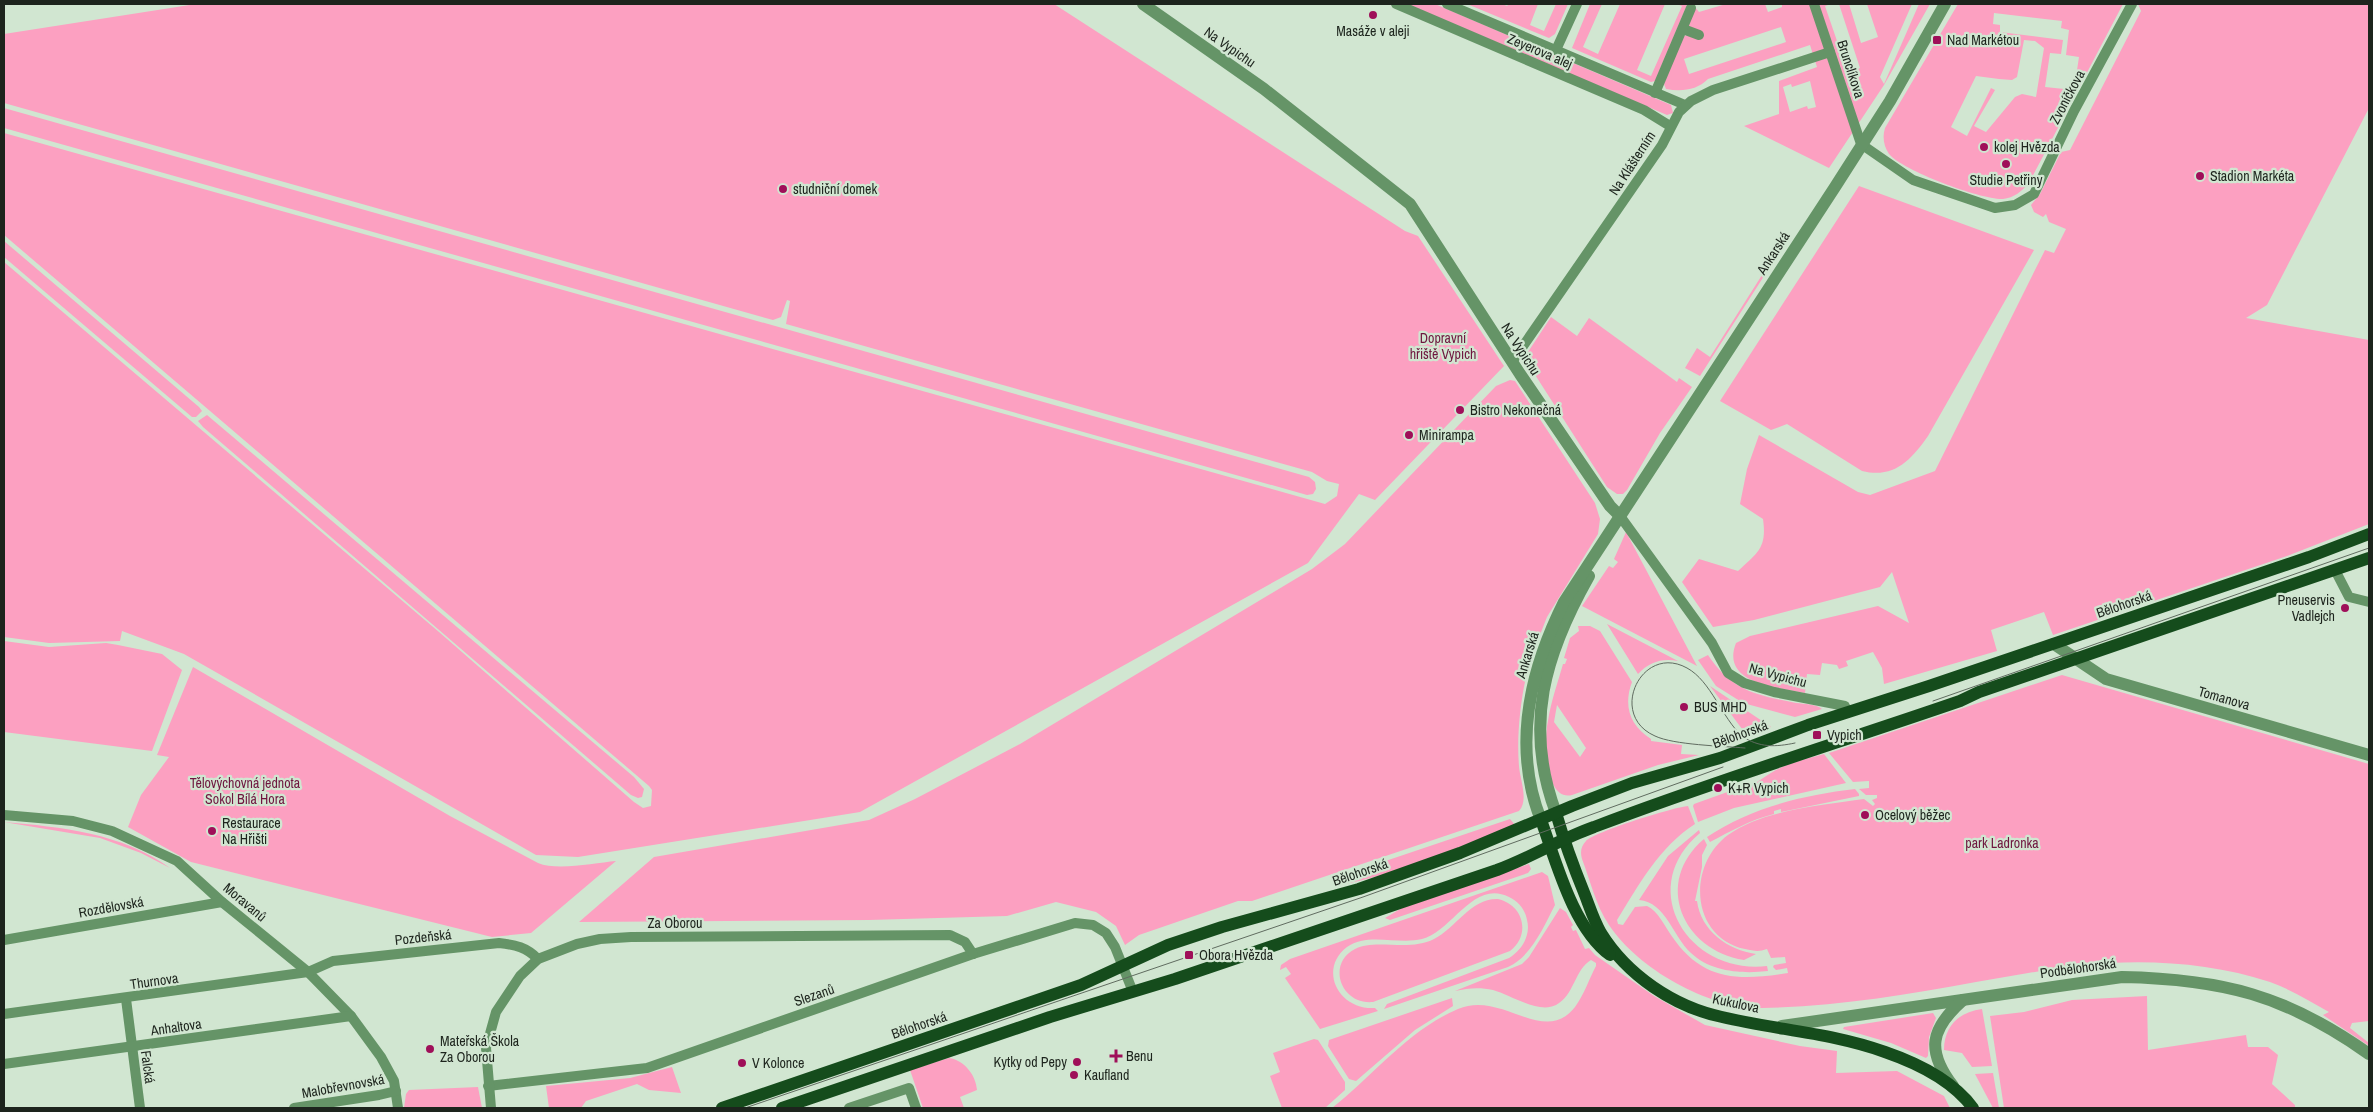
<svg xmlns="http://www.w3.org/2000/svg" width="2373" height="1112" font-family="'Archivo Narrow',sans-serif">
<style>
.green{fill:#fca0c1;fill-rule:evenodd}
.lines{fill:none;stroke-linecap:round;stroke-linejoin:round}
.minor{stroke:#659467;stroke-width:10}
.tertiary{stroke:#659467;stroke-width:12}
.primary{stroke:#154c1c;stroke-width:12}
.tram{stroke:#606c60;stroke-width:1}
.poi-dot{fill:#9f0f59;stroke:#d1e6d1;stroke-width:2}
.labels{text-anchor:middle;stroke-width:4.5;stroke-linejoin:round;paint-order:stroke}
.poi-label{font-size:14px;fill:#1d241d;stroke:#d1e6d1;text-anchor:start}
.street-label{font-size:14px;fill:#1d241d;stroke:#d1e6d1}
.park-label{font-size:14px;fill:#6f163f;stroke:#d1e6d1}
</style>
<rect width="100%" height="100%" fill="#d1e6d1"/>
<g class="green">
<path d="M196 4H1054L1405 231 1418 236 1504 366 1375 500 1359 494 1308 563 860 812 578 857 536 855 184 654 122 631 120 641 49 643 4 637V262L439 632 634 802 643 808 651 806 652 790 649 786 4 235V133L1325 504 1337 496 1339 484 1327 481 1312 472 786 324 790 301 787 300 781 317 773 320 4 103V34Z"/>
<path d="M1407 4H1435L1671 105 1673 113 1667 115Z"/>
<path d="M1467 4H1502L1507 6 1509 4H1538L1530 25 1544 31 1556 4H1568L1555 34 1549 38Z"/>
<path d="M1590 4H1602L1583 47 1598 54 1620 4H1665L1637 70 1651 76 1682 6 1676 4H1692L1687 5 1655 81 1651 82 1572 48Z"/>
<path d="M1726 4H1765L1768 12 1782 7V4H1831L1825 6 1847 70 1853 71 1860 68 1839 4H1849L1861 43 1878 37 1867 4H1912L1880 77 1884 84 1919 4H1930L1884 85 1829 168 1744 126 1779 114V81L1817 67 1810 45 1708 79C1697 90 1682 92 1666 89L1664 84 1682 37 1687 35 1688 24 1695 7 1699 12ZM1781 27 1786 42 1689 74 1684 59ZM1810 81 1816 107 1808 109 1807 106 1790 112 1783 87 1791 84 1792 87Z"/>
<path d="M1958 4H2123L2029 183C2022 191 2014 198 2003 199 1982 200 1903 171 1889 154 1884 147 1882 137 1885 128ZM1994 13 2062 21 2061 28 2069 30 2066 55 2079 57 2074 90 2045 87 2050 53 2061 54 2063 40 2000 32V25L1993 24ZM2024 40 2035 41 2044 48 2036 97 2022 94 2015 97 1986 132 1974 126 1995 90 1999 79 2012 80 2017 77ZM1976 76 1999 79 1995 90 1991 88 1967 136 1951 127Z"/>
<path d="M2138 4H2369V108L2267 305 2246 318 2369 340V524L2287 556 2053 635 2044 612 1991 630 1997 651 1884 684 1882 668 1873 652 1846 661 1848 666 1839 669 1837 665 1822 663 1820 675 1807 674 1805 693C1778 687 1720 684 1736 643L1750 636 1878 606 1909 623 1892 572 1880 587 1754 620 1713 627 1682 582 1699 559 1738 571C1758 552 1767 548 1763 519L1740 504 1747 469 1759 435 1858 492 1870 495 1935 471 2045 250 2054 253 2066 229 2049 222 2046 214 2043 217 2034 212 2031 205 2040 194 2061 152 2070 150 2141 11Z"/>
<path d="M4 108 1309 477 1315 482 1316 489 1313 494 1307 495 4 128Z"/>
<path d="M1859 186 2034 250 1928 436C1911 460 1894 479 1862 471L1787 424 1771 430 1720 401Z"/>
<path d="M4 241 199 407 202 411 196 417H192L4 257Z"/>
<path d="M1776 253 1773 262 1700 376 1685 368 1697 348 1710 357Z"/>
<path d="M1551 317 1577 336 1589 318 1677 382 1679 378 1692 387 1660 433 1627 490 1623 494H1617L1607 487 1532 370 1528 352Z"/>
<path d="M1510 380 1515 381 1595 503 1600 519 1598 534 1547 617 1538 640 1534 638 1531 646 1535 647C1522 680 1516 731 1519 766 1520 780 1529 800 1519 811L1252 901H1238L1139 935 1125 945 1116 926 1096 912 1056 902 1007 916 869 920 579 922 654 857 869 820 915 799 1020 744 1312 569 1345 544 1496 386Z"/>
<path d="M207 415 634 777 644 789 642 797 638 798 631 795 203 427 198 421Z"/>
<path d="M1626 532 1697 666 1582 606 1609 566 1613 568 1618 562 1614 559Z"/>
<path d="M1607 624 1678 661C1662 658 1649 662 1638 674Z"/>
<path d="M1578 626H1590L1600 631 1632 682C1623 706 1630 726 1651 739V741L1682 745 1681 754 1699 755 1658 765 1572 795C1544 802 1544 738 1548 721 1551 701 1558 682 1563 664H1565L1567 659 1564 658 1570 638 1579 631ZM1557 705 1586 748 1580 757 1554 722Z"/>
<path d="M4 641 49 647 106 643 118 645 162 654 182 670 152 751 4 732Z"/>
<path d="M1708 655C1732 691 1756 695 1796 703 1804 704 1816 704 1822 709L1795 717 1743 703 1716 686 1698 660Z"/>
<path d="M193 667 450 816 538 863C557 871 595 863 616 861L531 933 492 937 191 862 128 827 141 795 169 757 157 755Z"/>
<path d="M2062 675 2369 764V1021L2352 1023 2350 1028 2369 1043V1046L2323 1015 2329 1012C2311 1002 2290 989 2270 982 2219 965 2162 960 2109 963 2065 965 2020 975 1976 982 1905 995 1833 1007 1762 1008 1709 1009 1638 969 1609 925 1596 906 1590 880 1582 859 1580 852 1581 846 1586 841 1594 832 1674 807 1688 806L1695 824C1659 847 1639 885 1617 920L1618 924 1623 925 1635 907 1647 906C1658 911 1664 925 1671 935 1702 981 1737 981 1788 973L1787 968 1776 970 1773 967 1774 965 1786 963 1785 957 1771 958 1767 949C1759 952 1754 951 1745 949 1690 937 1687 865 1728 835 1762 810 1823 805 1864 799L1873 806 1875 804 1872 800 1877 798V795H1866L1859 789 1869 788V781L1853 782 1829 753Z"/>
<path d="M1710 686 1771 727 1748 737Z"/>
<path d="M1824 754 1846 783 1734 808 1698 822 1693 806 1694 804 1733 790 1736 794C1750 788 1762 778 1776 770 1790 763 1809 758 1824 754Z"/>
<path d="M1855 789 1859 794V796L1781 812V809L1774 811V814C1750 820 1731 831 1710 842L1707 837C1750 808 1803 795 1855 789Z"/>
<path d="M1510 819 1515 825C1456 848 1396 876 1333 886L1335 878Z"/>
<path d="M4 822C61 827 122 833 170 868L141 853 100 838Z"/>
<path d="M1699 830 1700 833C1635 887 1687 975 1767 966L1768 971C1742 974 1711 972 1691 953 1673 937 1666 902 1639 900L1668 856Z"/>
<path d="M1704 839 1707 845 1702 855V867L1695 901H1697C1701 931 1728 950 1756 954L1744 960C1682 950 1653 882 1704 839Z"/>
<path d="M1529 864 1531 869 1528 873 1390 920 1385 918 1402 908Z"/>
<path d="M1542 872 1548 876 1555 905C1544 926 1531 957 1508 967L1384 1009 1387 1004 1509 958C1522 950 1531 935 1527 920 1525 909 1518 901 1509 897 1473 879 1452 932 1422 939 1398 945 1368 932 1347 947 1318 969 1338 1010 1375 1008L1378 1011 1320 1029 1285 978 1291 974 1286 967 1280 970 1281 965 1290 959Z"/>
<path d="M1498 899C1524 905 1531 935 1510 951L1373 1002C1341 1005 1326 964 1355 949 1375 938 1409 952 1434 939 1456 928 1471 898 1498 899Z"/>
<path d="M1560 908 1566 912 1573 925 1571 927 1573 931 1576 930 1585 949 1589 948 1595 955 1654 996 1705 1025 1800 1046 1837 1051 1836 1073 1897 1071 1944 1096 1950 1108H1332C1373 1076 1408 1030 1458 1009 1502 990 1544 1047 1575 1007 1584 995 1589 979 1596 966V963L1591 960C1575 969 1574 996 1556 1005 1538 1014 1511 995 1493 990 1480 987 1468 988 1455 991L1522 964 1529 957Z"/>
<path d="M2147 996 2148 1050 2246 1035 2248 1047H2268L2278 1055 2272 1084 2295 1105V1108H2004L1990 1016 2024 1012 2072 1000Z"/>
<path d="M1452 998 1453 1006 1415 1030 1356 1081 1349 1079 1328 1046 1329 1040Z"/>
<path d="M1982 1009 1992 1066 1972 1067 1962 1053 1944 1050C1944 1026 1959 1012 1982 1009Z"/>
<path d="M1933 1013 1936 1018 1929 1037 1928 1056 1926 1058 1891 1043 1843 1029 1844 1027Z"/>
<path d="M1314 1039 1318 1040 1345 1082V1090L1325 1108H1282L1270 1076 1280 1072 1273 1053Z"/>
<path d="M949 1058C964 1060 976 1075 977 1090L960 1097 964 1108H923L910 1070Z"/>
<path d="M672 1067 681 1093 649 1090 637 1084 586 1101 581 1108H549L546 1086 630 1078Z"/>
<path d="M1993 1073 1999 1108H1993L1975 1074Z"/>
<path d="M478 1087 482 1108H404L406 1094 409 1090Z"/>
</g>
<g class="lines">
<g class="minor">
<path d="M1396 4 1644 110 1670 126"/>
<path d="M1447 4 1685 105"/>
<path d="M1814 4 1861 144 1913 180 1995 208 2015 205 2034 194 2074 111 2132 4"/>
<path d="M1683 29 1699 35"/>
<path d="M1556 50 1577 4"/>
<path d="M1655 93 1691 8"/>
<path d="M1512 362 1662 145 1679 112 1691 101 1713 90 1830 52"/>
<path d="M1620 516 1712 643 1728 673 1744 683 1774 692 1845 706 1847 713"/>
<path d="M2335 570 2349 597 2369 602"/>
<path d="M4 815 73 821 112 831 177 861 222 902 308 972 351 1016 381 1057 394 1081 398 1108"/>
<path d="M4 940 222 902"/>
<path d="M126 999 140 1108"/>
<path d="M4 1014 308 972 333 961 499 943C516 945 526 947 538 959"/>
<path d="M4 1064 351 1016"/>
<path d="M488 1086 647 1068 973 954 1075 923 1093 925 1106 933 1115 947 1133 992"/>
<path d="M294 1108 379 1095 396 1091"/>
<path d="M491 1108 486 1048 496 1012 520 976 538 959 577 944 600 939 631 937 950 935 965 942 973 954"/>
<path d="M849 1108 909 1088 916 1108"/>
</g>
<g class="tertiary">
<path d="M1143 4 1264 89 1410 204 1520 374 1610 506 1620 516"/>
<path d="M2054 644 2106 679 2369 755"/>
<path d="M1556 813C1523 725 1545 654 1589 576"/>
<path d="M1541 820C1512 747 1530 670 1564 602L1835 187 1890 101 1945 4"/>
<path d="M1782 1026 2122 977C2222 979 2286 995 2369 1054"/>
<path d="M1953 1086C1926 1051 1930 1029 1963 1000"/>
</g>
<g class="primary">
<path d="M1556 813C1564 841 1574 868 1585 895 1590 908 1594 921 1601 933 1627 975 1674 1007 1722 1017 1777 1030 1832 1033 1885 1052 1917 1063 1953 1081 1973 1108"/>
<path d="M1541 820C1556 861 1573 928 1610 955"/>
<path d="M722 1108 1081 985 1168 945 1222 927 1359 889 1460 853 1572 806 1632 783 1720 758 1808 725 1929 686 2309 557 2369 534"/>
<path d="M782 1108 1050 1017 1175 979 1497 870C1530 858 1560 839 1594 827 1714 781 1838 743 1960 701L1979 692 2369 558"/>
</g>
<g class="tram">
<path d="M1933 701 2369 548"/>
<path d="M1745 748C1722 746 1674 745 1655 736 1607 715 1642 643 1687 668 1711 681 1722 718 1742 736 1759 748 1776 747 1795 743"/>
<path d="M745 1108 1363 897 1723 767"/>
</g>
</g>
<g class="poi-dot">
<circle cx="1373" cy="15" r="5"/>
<rect x="1932" y="35" width="10" height="10" rx="2.5"/>
<circle cx="1984" cy="147" r="5"/>
<circle cx="2006" cy="164" r="5"/>
<circle cx="2200" cy="176" r="5"/>
<circle cx="783" cy="189" r="5"/>
<circle cx="1460" cy="410" r="5"/>
<circle cx="1409" cy="435" r="5"/>
<circle cx="2345" cy="608" r="5"/>
<circle cx="1684" cy="707" r="5"/>
<rect x="1812" y="730" width="10" height="10" rx="2.5"/>
<circle cx="1718" cy="788" r="5"/>
<circle cx="1865" cy="815" r="5"/>
<circle cx="212" cy="831" r="5"/>
<rect x="1184" y="950" width="10" height="10" rx="2.5"/>
<circle cx="430" cy="1049" r="5"/>
<path d="M1113.5 1048.5h5v5h5v5h-5v5h-5v-5h-5v-5h5z"/>
<circle cx="1077" cy="1062" r="5"/>
<circle cx="742" cy="1063" r="5"/>
<circle cx="1074" cy="1075" r="5"/>
</g>
<g class="labels">
<g class="poi-label">
<text x="1373" y="36" text-anchor="middle">Masáže v aleji</text>
<text x="1947" y="45">Nad Markétou</text>
<text x="1994" y="152">kolej Hvězda</text>
<text x="2210" y="181">Stadion Markéta</text>
<text x="2006" y="185" text-anchor="middle">Studie Petřiny</text>
<text x="793" y="194">studniční domek</text>
<text x="1470" y="415">Bistro Nekonečná</text>
<text x="1419" y="440">Minirampa</text>
<text x="2335" y="605" text-anchor="end">Pneuservis<tspan x="2335" dy="16">Vadlejch</tspan></text>
<text x="1694" y="712">BUS MHD</text>
<text x="1827" y="740">Vypich</text>
<text x="1728" y="793">K+R Vypich</text>
<text x="1875" y="820">Ocelový běžec</text>
<text x="222" y="828">Restaurace<tspan x="222" dy="16">Na Hřišti</tspan></text>
<text x="1199" y="960">Obora Hvězda</text>
<text x="440" y="1046">Mateřská Škola<tspan x="440" dy="16">Za Oborou</tspan></text>
<text x="1126" y="1061">Benu</text>
<text x="1067" y="1067" text-anchor="end">Kytky od Pepy</text>
<text x="752" y="1068">V Kolonce</text>
<text x="1084" y="1080">Kaufland</text>
</g>
<g class="street-label">
<text transform="translate(1230 47) rotate(35)" y="5">Na Vypichu</text>
<text transform="translate(1540 51) rotate(23)" y="5">Zeyerova alej</text>
<text transform="translate(1851 69) rotate(72)" y="5">Brunclíkova</text>
<text transform="translate(2067 97) rotate(-62)" y="5">Zvoníčkova</text>
<text transform="translate(1632 163) rotate(-57)" y="5">Na Klášterním</text>
<text transform="translate(1773 253) rotate(-57)" y="5">Ankarská</text>
<text transform="translate(1521 349) rotate(57)" y="5">Na Vypichu</text>
<text transform="translate(2124 604) rotate(-19)" y="5">Bělohorská</text>
<text transform="translate(1527 655) rotate(-73)" y="5">Ankarská</text>
<text transform="translate(1778 675) rotate(15)" y="5">Na Vypichu</text>
<text transform="translate(2224 698) rotate(16)" y="5">Tomanova</text>
<text transform="translate(1740 734) rotate(-20)" y="5">Bělohorská</text>
<text transform="translate(1360 872) rotate(-19)" y="5">Bělohorská</text>
<text transform="translate(245 902) rotate(40)" y="5">Moravanů</text>
<text transform="translate(111 907) rotate(-10)" y="5">Rozdělovská</text>
<text x="675" y="928">Za Oborou</text>
<text transform="translate(423 937) rotate(-6)" y="5">Pozdeňská</text>
<text transform="translate(2078 968) rotate(-8)" y="5">Podbělohorská</text>
<text transform="translate(154 981) rotate(-8)" y="5">Thurnova</text>
<text transform="translate(814 995) rotate(-19)" y="5">Slezanů</text>
<text transform="translate(1736 1003) rotate(12)" y="5">Kukulova</text>
<text transform="translate(919 1025) rotate(-19)" y="5">Bělohorská</text>
<text transform="translate(176 1027) rotate(-8)" y="5">Anhaltova</text>
<text transform="translate(148 1067) rotate(82)" y="5">Falcká</text>
<text transform="translate(343 1086) rotate(-10)" y="5">Malobřevnovská</text>
</g>
<g class="park-label">
<text x="1443" y="343">Dopravní<tspan x="1443" dy="16">hřiště Vypich</tspan></text>
<text x="245" y="788">Tělovýchovná jednota<tspan x="245" dy="16">Sokol Bílá Hora</tspan></text>
<text x="2002" y="848">park Ladronka</text>
</g>
</g>
<rect width="2373" height="1112" fill="none" stroke="#1d241d" stroke-width="10"/>
</svg>
